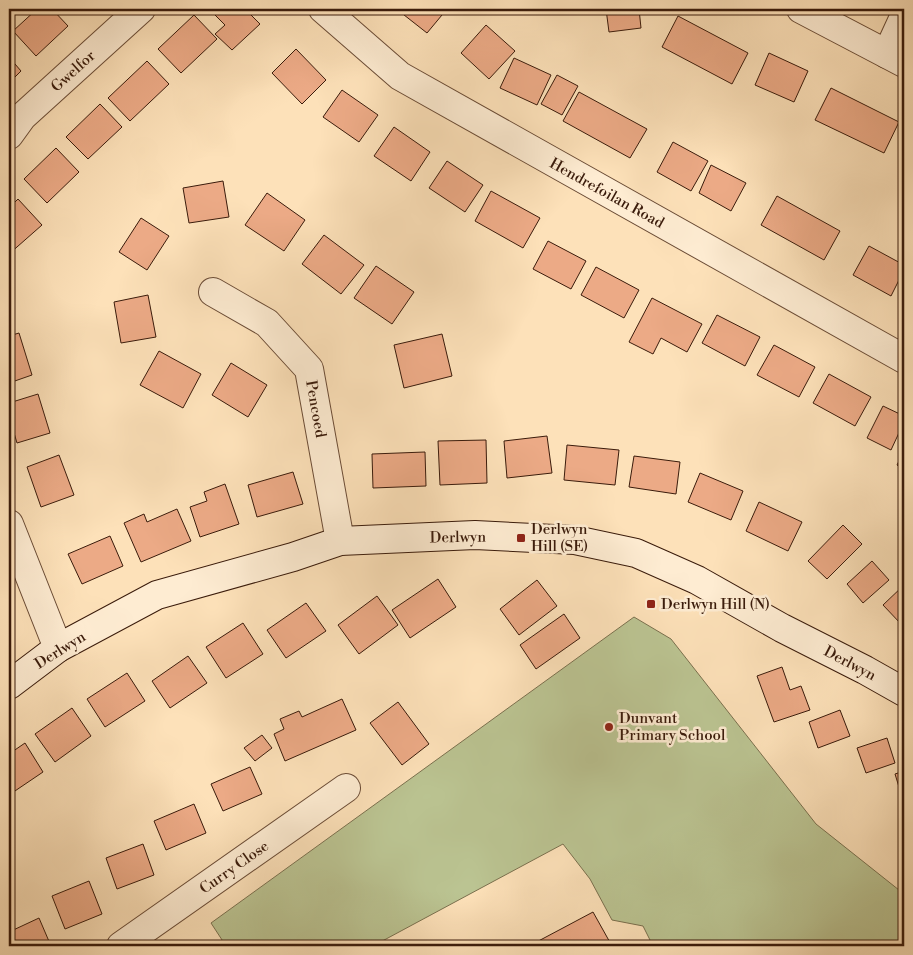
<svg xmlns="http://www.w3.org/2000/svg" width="913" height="955" font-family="'Libre Bodoni',serif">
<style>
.green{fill:#bbc492;stroke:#7a704e}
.building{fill:#ecaa86;stroke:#3a1b0b}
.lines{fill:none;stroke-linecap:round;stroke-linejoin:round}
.street-casing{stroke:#6b4c36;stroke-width:30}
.secondary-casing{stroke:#3a1b0b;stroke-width:30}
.street{stroke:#feecd2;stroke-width:28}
.secondary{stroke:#feecd2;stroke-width:28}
.poi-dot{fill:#8f2418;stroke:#feecd2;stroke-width:2}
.labels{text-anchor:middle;stroke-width:5;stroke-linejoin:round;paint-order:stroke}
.street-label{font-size:15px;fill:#3a1b0b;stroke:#feecd2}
.poi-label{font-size:15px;fill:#3a1b0b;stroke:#feecd2;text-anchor:start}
</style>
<rect width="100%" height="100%" fill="#fde1b9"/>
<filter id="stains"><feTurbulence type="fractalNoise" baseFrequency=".004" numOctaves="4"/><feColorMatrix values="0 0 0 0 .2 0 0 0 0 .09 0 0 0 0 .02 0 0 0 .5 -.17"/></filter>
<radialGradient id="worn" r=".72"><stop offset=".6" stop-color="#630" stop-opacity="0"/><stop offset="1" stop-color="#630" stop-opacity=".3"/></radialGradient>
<path class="green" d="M634 617 671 639 816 824 904 894V946H653L643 926 612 920 590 879 563 844 373 946H226L211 923Z"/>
<g class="building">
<path d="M37 9H52L68 26 36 56 13 31Z"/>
<path d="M209 9H245L260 24 232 50 215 34 225 25Z"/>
<path d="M402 9H447L427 33 399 11Z"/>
<path d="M606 9H639L641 28 609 32Z"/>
<path d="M194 15 217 39 181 73 158 49Z"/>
<path d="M678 16 748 53 732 84 662 47Z"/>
<path d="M486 25 515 51 489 79 461 53Z"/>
<path d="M296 49 326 80 302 104 272 73Z"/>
<path d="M769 53 808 71 794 102 755 85Z"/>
<path d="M9 57 21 71 9 83Z"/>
<path d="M514 58 551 75 537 105 500 88Z"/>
<path d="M147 61 169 84 130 121 108 98Z"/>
<path d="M557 75 578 86 562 115 541 104Z"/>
<path d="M831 88 899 122 884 153 815 120Z"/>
<path d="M342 90 378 115 359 142 323 117Z"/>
<path d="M579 92 647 129 630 158 563 121Z"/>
<path d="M100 104 122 127 88 159 66 137Z"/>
<path d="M394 127 430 152 411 181 374 156Z"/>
<path d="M673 142 708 161 691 191 657 172Z"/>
<path d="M56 148 79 172 47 203 24 179Z"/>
<path d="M447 161 483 185 465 212 429 188Z"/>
<path d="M711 165 746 183 731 211 699 193Z"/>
<path d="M223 181 229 217 189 223 183 188Z"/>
<path d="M491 191 540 218 523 248 475 221Z"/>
<path d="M267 193 305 220 284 251 245 225Z"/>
<path d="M777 196 840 231 824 260 761 225Z"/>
<path d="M18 199 42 225 9 254V208Z"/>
<path d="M141 218 169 236 147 270 119 252Z"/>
<path d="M324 235 364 265 341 294 302 264Z"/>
<path d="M548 241 586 261 571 289 533 269Z"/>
<path d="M869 246 904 265V270L891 296 853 275Z"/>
<path d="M376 266 414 292 392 324 354 298Z"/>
<path d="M596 267 639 290 624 318 581 295Z"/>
<path d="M148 295 156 337 121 343 114 302Z"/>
<path d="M652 298 702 324 687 352 661 338 653 354 629 342Z"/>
<path d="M717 315 760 337 745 366 702 343Z"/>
<path d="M19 333 32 375 9 383V336Z"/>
<path d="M442 334 452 376 404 388 394 345Z"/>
<path d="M774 345 815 367 799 397 757 375Z"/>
<path d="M159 351 201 374 183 408 140 385Z"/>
<path d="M231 363 267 385 248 417 212 395Z"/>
<path d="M829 374 871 397 855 426 813 403Z"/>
<path d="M38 394 50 433 17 443 9 416V403Z"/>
<path d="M883 406 904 416V422L891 450 867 438Z"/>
<path d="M547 436 552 473 507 478 504 441Z"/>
<path d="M486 440 487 483 440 485 438 441Z"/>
<path d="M567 445 619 450 615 485 564 480Z"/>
<path d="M904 451V470L897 465Z"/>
<path d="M425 452 426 486 373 488 372 454Z"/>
<path d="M59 455 74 495 41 507 27 467Z"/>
<path d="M634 456 680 462 676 494 629 487Z"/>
<path d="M293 472 303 504 257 517 248 485Z"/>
<path d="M700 473 743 491 731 520 688 502Z"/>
<path d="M225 484 239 524 200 537 190 507 207 501 204 492Z"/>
<path d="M759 502 802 522 788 551 746 531Z"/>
<path d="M177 509 191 541 141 562 124 523 144 514 147 522Z"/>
<path d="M843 525 862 544 827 579 808 561Z"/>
<path d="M110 536 123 566 82 584 68 554Z"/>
<path d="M872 561 889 580 863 603 847 584Z"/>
<path d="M438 579 456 607 410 638 392 610Z"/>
<path d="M537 580 557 606 519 635 500 609Z"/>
<path d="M904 585V622L901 624 883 605Z"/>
<path d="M377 596 398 625 359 654 338 625Z"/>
<path d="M306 603 326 631 286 658 267 630Z"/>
<path d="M564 614 580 638 536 669 520 645Z"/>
<path d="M243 623 263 654 226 678 206 647Z"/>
<path d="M188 656 207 683 170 708 152 681Z"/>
<path d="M782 667 790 690 801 686 810 710 774 722 757 676Z"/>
<path d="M127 673 145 701 105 727 87 699Z"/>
<path d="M342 699 356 730 285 761 274 734 284 729 280 719 299 711 302 717Z"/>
<path d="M398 702 429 744 402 765 370 723Z"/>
<path d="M72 708 91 736 55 762 35 734Z"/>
<path d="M840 710 850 736 818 748 809 722Z"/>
<path d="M262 735 272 748 255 761 244 748Z"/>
<path d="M887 738 895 763 866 773 857 748Z"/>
<path d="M25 743 43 772 9 795V754Z"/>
<path d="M250 767 262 794 223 811 211 784Z"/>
<path d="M904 771V800H903L895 774Z"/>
<path d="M194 804 206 833 166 850 154 821Z"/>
<path d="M143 844 154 875 117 889 106 858Z"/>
<path d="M89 881 102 914 65 929 52 896Z"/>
<path d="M593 912 612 946H529Z"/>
<path d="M39 918 51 946H9V932Z"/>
</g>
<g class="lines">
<defs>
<g id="street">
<path d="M323 9 400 76 904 359"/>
<path d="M801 9 904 63"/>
<path d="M887 54 904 17"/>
<path d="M9 135 22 117 141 9"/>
<path d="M213 292 267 323 309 369 340 541"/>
<path d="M9 524 58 648"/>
<path d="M121 946 346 788"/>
</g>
<path id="secondary" d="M9 685 58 648 157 595 293 557 340 541 475 535 575 540 636 553 697 580 782 628 865 670 904 692"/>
</defs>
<use href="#street" class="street-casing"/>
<use href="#secondary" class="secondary-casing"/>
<use href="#street" class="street"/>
<use href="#secondary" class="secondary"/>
</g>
<g class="poi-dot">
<rect x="516" y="533" width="10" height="10" rx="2.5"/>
<rect x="646" y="599" width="10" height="10" rx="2.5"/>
<circle cx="609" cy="727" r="5"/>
</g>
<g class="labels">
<g class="street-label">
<text transform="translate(73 71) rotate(-42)" y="5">Gwelfor</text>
<text transform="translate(607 193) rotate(29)" y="5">Hendrefoilan Road</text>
<text transform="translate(316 409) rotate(80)" y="5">Pencoed</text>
<text transform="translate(458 537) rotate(-1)" y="5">Derlwyn</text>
<text transform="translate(60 650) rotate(-32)" y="5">Derlwyn</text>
<text transform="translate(850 663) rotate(28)" y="5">Derlwyn</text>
<text transform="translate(234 867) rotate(-35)" y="5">Curry Close</text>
</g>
<g class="poi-label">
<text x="531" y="534">Derlwyn<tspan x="531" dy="17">Hill (SE)</tspan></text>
<text x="661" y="609">Derlwyn Hill (N)</text>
<text x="619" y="723">Dunvant<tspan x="619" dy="17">Primary School</tspan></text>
</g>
</g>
<rect width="913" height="955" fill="none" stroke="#fde1b9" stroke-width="30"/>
<rect x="10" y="10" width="893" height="935" fill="none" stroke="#3a1b0b" stroke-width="2.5"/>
<rect x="15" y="15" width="883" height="925" fill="none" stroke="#3a1b0b"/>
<rect width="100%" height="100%" filter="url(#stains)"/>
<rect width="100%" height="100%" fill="url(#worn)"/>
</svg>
